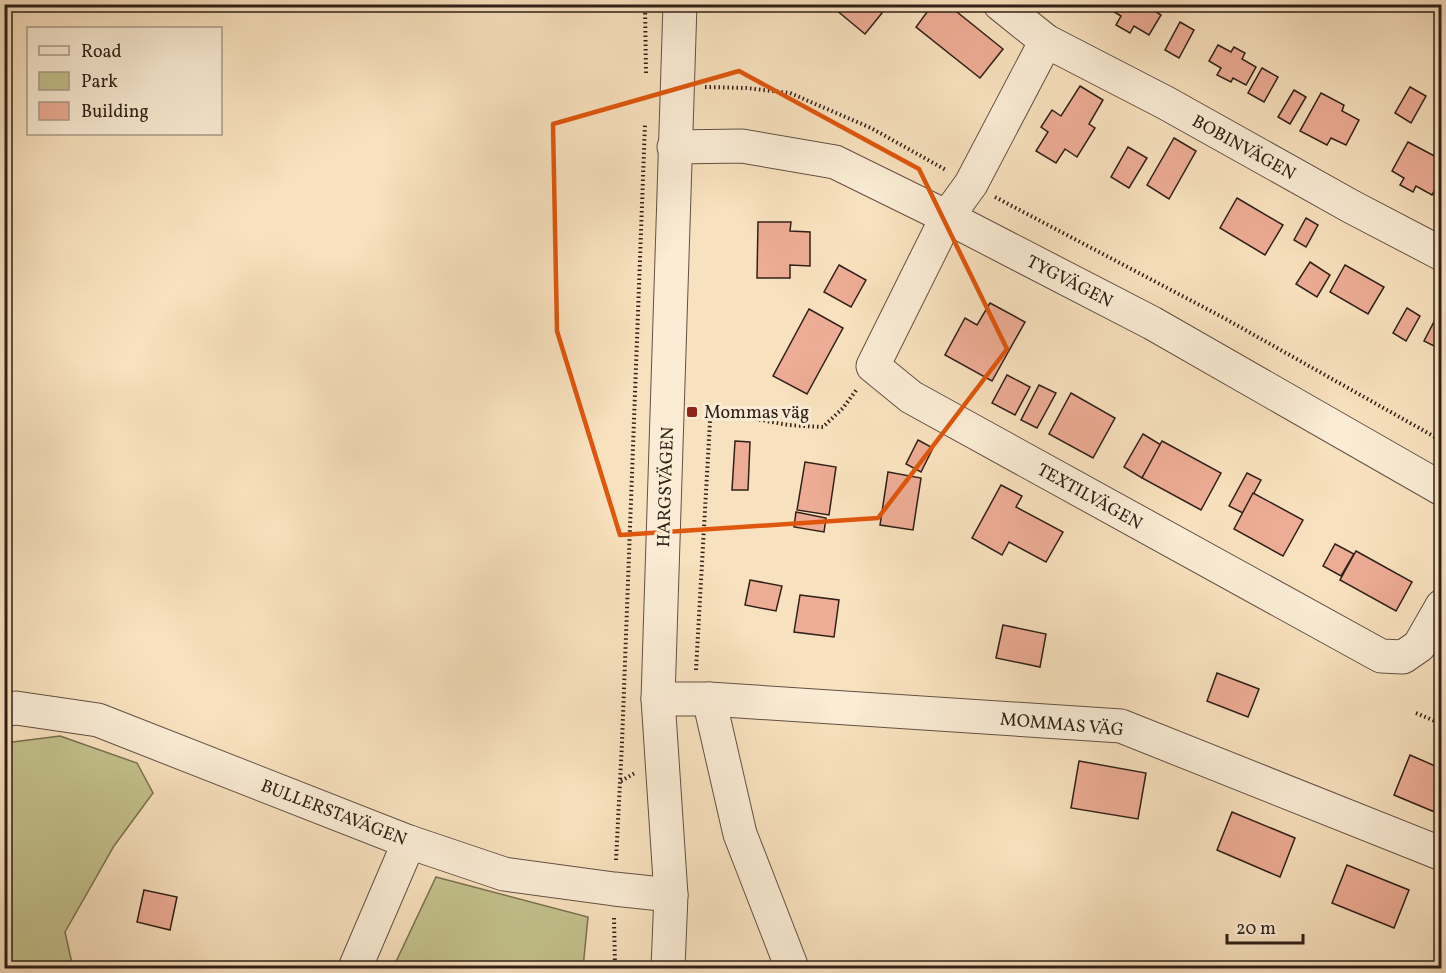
<svg xmlns="http://www.w3.org/2000/svg" width="1446" height="973" font-family="Vollkorn,serif">
<style>
.green{fill:#c3c18d;stroke:#7a7052;stroke-width:1.5}
.building{fill:#edac95;stroke:#302018;stroke-width:1.5}
.lines{fill:none;stroke-linecap:round;stroke-linejoin:round}
.minor-casing{stroke:#625042;stroke-width:35}
.path{stroke:#302018;stroke-width:4;stroke-dasharray:1.5 3;stroke-linecap:butt}
.minor{stroke:#faecd5;stroke-width:33}
.marked{fill:none;stroke:#df560d;stroke-width:4.5;stroke-linejoin:round}
.poi-dot{fill:#8f2418;stroke:#faecd5;stroke-width:2}
.labels{text-anchor:middle;stroke-width:6;stroke-linejoin:round;paint-order:stroke}
.street-label{font-size:18px;fill:#302018;stroke:#faecd5}
.poi-label{font-size:18px;fill:#302018;stroke:#faecd5;text-anchor:start}
</style>
<rect width="100%" height="100%" fill="#f8e1be"/>
<filter id="stains"><feTurbulence type="fractalNoise" baseFrequency=".00333" numOctaves="4"/><feColorMatrix values="0 0 0 0 .2 0 0 0 0 .09 0 0 0 0 .02 0 0 0 .5 -.17"/></filter>
<radialGradient id="worn" r=".72"><stop offset=".6" stop-color="#630" stop-opacity="0"/><stop offset="1" stop-color="#630" stop-opacity=".3"/></radialGradient>
<g class="green">
<path d="M60 736 137 763 153 793 114 846 65 932 73 968H5V743Z"/>
<path d="M436 877 588 917 583 968H393Z"/>
</g>
<g class="building">
<path d="M829 4H872L882 13 865 34Z"/>
<path d="M933 4H947L1003 49 980 78 916 27Z"/>
<path d="M1115 4H1148L1147 6 1161 15 1149 35 1134 26 1130 33 1116 25 1121 16 1111 10Z"/>
<path d="M1180 22 1194 30 1179 58 1165 50Z"/>
<path d="M1218 45 1231 52 1234 47 1245 53 1242 59 1256 67 1246 85 1233 78 1231 82 1217 75 1221 68 1209 61Z"/>
<path d="M1262 68 1278 77 1264 102 1248 93Z"/>
<path d="M1080 86 1103 100 1089 124 1095 128 1077 157 1065 149 1056 163 1036 151 1048 132 1041 127 1052 110 1061 116Z"/>
<path d="M1410 87 1426 96 1411 123 1395 113Z"/>
<path d="M1294 90 1306 97 1290 124 1278 117Z"/>
<path d="M1321 93 1344 105 1342 111 1359 120 1346 145 1331 138 1327 145 1300 131Z"/>
<path d="M1174 138 1196 151 1169 199 1147 185Z"/>
<path d="M1408 142 1442 160V178L1432 195 1416 186 1413 192 1400 185 1404 178 1392 171Z"/>
<path d="M1128 147 1147 158 1129 188 1111 177Z"/>
<path d="M1237 198 1283 225 1265 255 1220 228Z"/>
<path d="M1306 218 1318 225 1306 247 1294 240Z"/>
<path d="M758 222H791L790 231 810 232V266L790 265V278H757Z"/>
<path d="M1310 262 1330 275 1317 297 1296 284Z"/>
<path d="M839 265 866 280 851 307 824 292Z"/>
<path d="M1345 265 1384 287 1368 314 1330 292Z"/>
<path d="M990 303 1025 322 992 381 945 355 965 318 977 325Z"/>
<path d="M1407 308 1420 316 1406 341 1393 333Z"/>
<path d="M809 309 843 328 807 394 773 376Z"/>
<path d="M1437 316 1442 319V350L1424 341Z"/>
<path d="M1007 375 1030 387 1015 415 992 403Z"/>
<path d="M1039 385 1056 393 1037 428 1021 420Z"/>
<path d="M1071 393 1115 418 1093 458 1049 434Z"/>
<path d="M1143 434 1161 445 1142 478 1124 467Z"/>
<path d="M918 440 933 448 921 472 906 464Z"/>
<path d="M735 441 750 442 748 490H732Z"/>
<path d="M1162 441 1221 473 1201 510 1142 478Z"/>
<path d="M805 462 836 467 829 515 797 510Z"/>
<path d="M888 472 921 478 913 530 880 525Z"/>
<path d="M1247 473 1261 480 1243 513 1229 506Z"/>
<path d="M1001 485 1022 496 1016 507 1063 532 1046 562 1009 542 1002 555 972 538Z"/>
<path d="M1253 493 1303 520 1283 556 1234 529Z"/>
<path d="M796 512 826 518 824 532 794 527Z"/>
<path d="M1335 544 1354 554 1341 576 1323 566Z"/>
<path d="M1356 551 1412 582 1396 611 1340 580Z"/>
<path d="M750 580 782 586 776 611 745 605Z"/>
<path d="M800 595 839 600 834 637 794 632Z"/>
<path d="M1003 625 1046 634 1040 667 996 658Z"/>
<path d="M1217 673 1259 689 1248 717 1207 701Z"/>
<path d="M1410 755 1442 769V815L1394 795Z"/>
<path d="M1079 761 1146 773 1138 819 1071 808Z"/>
<path d="M1232 812 1295 838 1280 877 1217 850Z"/>
<path d="M1347 865 1409 890 1394 928 1332 903Z"/>
<path d="M144 890 177 897 170 930 137 922Z"/>
</g>
<g class="lines">
<defs>
<g id="minor">
<path d="M1000 4 1046 41 1166 103 1352 207 1442 254"/>
<path d="M1046 41 971 184 947 217 873 366 911 397 1381 656 1403 657 1419 646 1442 606"/>
<path d="M674 147 742 146 835 162 947 217 1152 323 1442 489"/>
<path d="M658 699H709L1121 726 1442 854"/>
<path d="M709 699 740 834 792 968"/>
<path d="M4 710 16 708 98 720 409 842 504 874 614 889 671 895"/>
<path d="M355 968 409 842"/>
<path d="M668 968 671 895 658 699 680 4"/>
</g>
</defs>
<use href="#minor" class="minor-casing"/>
<g class="path">
<path d="M645 4 646 75"/>
<path d="M705 87 746 88 790 93 871 128 946 170"/>
<path d="M995 197 1224 318 1442 441"/>
<path d="M696 670 710 421 714 411 788 425 823 427 843 408 857 389"/>
<path d="M1416 713 1442 724"/>
<path d="M621 781 635 773"/>
<path d="M616 860 622 743 645 124"/>
<path d="M614 918 615 968"/>
</g>
<use href="#minor" class="minor"/>
</g>
<path class="marked" d="M739 71 919 169 1007 349 878 518 620 535 557 331 553 124Z"/>
<rect class="poi-dot" x="686" y="406" width="12" height="12" rx="3"/>
<g class="labels">
<g class="street-label">
<text transform="translate(1244 147) rotate(29)" y="6">BOBINVÄGEN</text>
<text transform="translate(1070 281) rotate(27)" y="6">TYGVÄGEN</text>
<text transform="translate(665 487) rotate(-88)" y="6">HARGSVÄGEN</text>
<text transform="translate(1090 496) rotate(29)" y="6">TEXTILVÄGEN</text>
<text transform="translate(1062 724) rotate(5)" y="6">MOMMAS VÄG</text>
<text transform="translate(334 812) rotate(21)" y="6">BULLERSTAVÄGEN</text>
</g>
<g class="poi-label">
<text x="704" y="418">Mommas väg</text>
</g>
</g>
<rect width="1446" height="973" fill="none" stroke="#f8e1be" stroke-width="24"/>
<rect x="6" y="6" width="1434" height="961" fill="none" stroke="#302018" stroke-width="3"/>
<rect x="12" y="12" width="1422" height="949" fill="none" stroke="#302018" stroke-width="1.5"/>
<rect x="27" y="27" width="195" height="108" fill="#faecd5" stroke="#a99a89" stroke-width="1.5"/>
<rect x="39" y="46" width="30" height="9" fill="#faecd5" stroke="#a99a89" stroke-width="1.5"/>
<text x="81" y="57" font-size="18" fill="#302018">Road</text>
<rect x="39" y="72" width="30" height="18" fill="#c3c18d" stroke="#a99a89" stroke-width="1.5"/>
<text x="81" y="87" font-size="18" fill="#302018">Park</text>
<rect x="39" y="102" width="30" height="18" fill="#edac95" stroke="#a99a89" stroke-width="1.5"/>
<text x="81" y="117" font-size="18" fill="#302018">Building</text>
<path d="M1227 934v9h76v-9" fill="none" stroke="#302018" stroke-width="3"/>
<text x="1236" y="934" font-size="18" fill="#302018" stroke="#faecd5" stroke-width="4.5" paint-order="stroke">20 m</text>
<rect width="100%" height="100%" filter="url(#stains)"/>
<rect width="100%" height="100%" fill="url(#worn)"/>
</svg>
